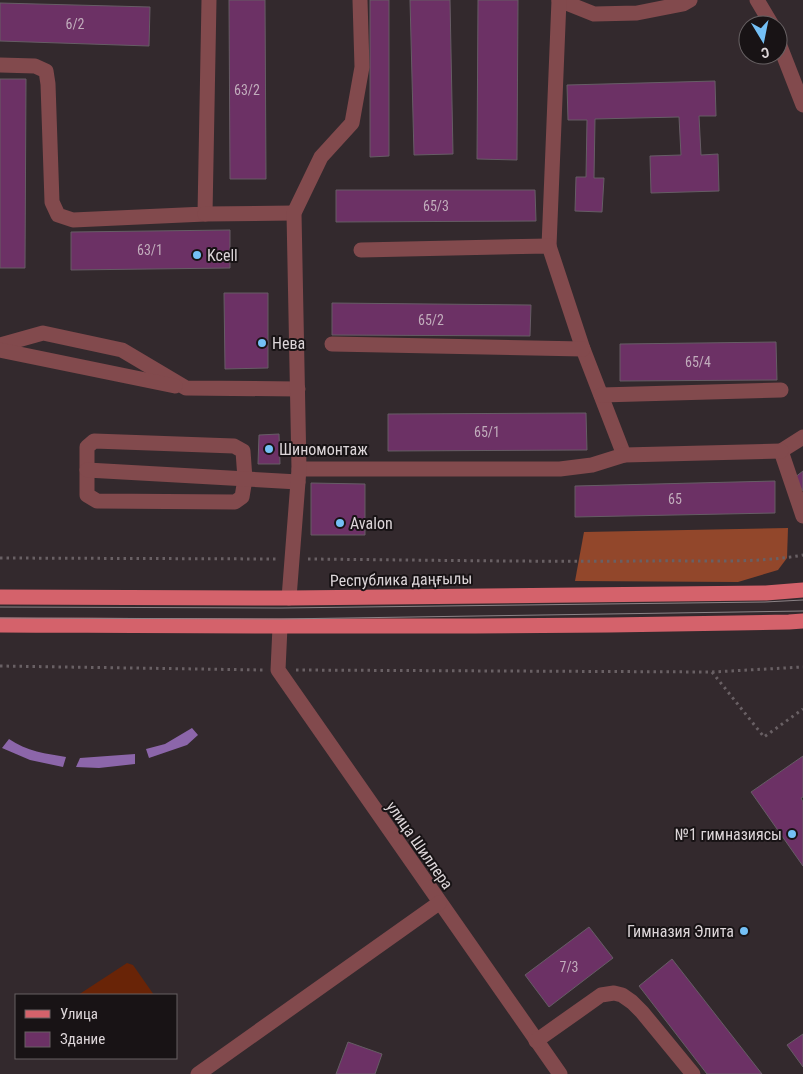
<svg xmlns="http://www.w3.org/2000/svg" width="803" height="1074" font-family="'Roboto Condensed',sans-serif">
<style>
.green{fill:#692407}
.forest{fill:#92472b}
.water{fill:#8c66aa}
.building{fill:#6c3165;stroke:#665d65}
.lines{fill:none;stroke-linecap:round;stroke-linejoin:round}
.path{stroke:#696064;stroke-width:3;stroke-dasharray:2.5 4;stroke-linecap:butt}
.minor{stroke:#824a4d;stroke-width:15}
.major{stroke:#d4626b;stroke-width:15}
.tram{stroke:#8b8286;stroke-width:1}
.poi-dot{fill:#74c0f6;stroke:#181315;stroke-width:2}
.labels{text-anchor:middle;stroke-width:4;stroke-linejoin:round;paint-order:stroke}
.number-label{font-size:14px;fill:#c1adbc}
.poi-label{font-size:16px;fill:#ddd6d9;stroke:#181315;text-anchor:start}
.street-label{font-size:16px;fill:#ddd6d9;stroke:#181315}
</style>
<rect width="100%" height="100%" fill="#33292d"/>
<path class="green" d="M127 963 133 965 154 995H78Z"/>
<path class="forest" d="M788 528 787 558 778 570 738 582 575 581 584 532Z"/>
<g class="water">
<path d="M192 728 198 735 187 745 149 758 146 749 165 744Z"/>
<path d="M9 739C26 751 47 754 66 757L63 767 30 760 2 748Z"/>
<path d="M135 754V764L99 768 76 767 80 758Z"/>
</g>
<g class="building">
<path d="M229 0H265L266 179H230Z"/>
<path d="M370 0H389V156L370 157Z"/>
<path d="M410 0H450L453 154 414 155Z"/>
<path d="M478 0H518L517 160 477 159Z"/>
<path d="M0 3 150 7 149 46 0 41Z"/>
<path d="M0 79H26L25 268H0Z"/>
<path d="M715 81 716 116H699L701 155 718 154 719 191 651 193 650 156 681 155 679 117 595 119 594 178H604L602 212 575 211 576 177H586L587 120H568L567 85Z"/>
<path d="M336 190H535L536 221 336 222Z"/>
<path d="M230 230V268L71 270V232Z"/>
<path d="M224 293H268V368L225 369Z"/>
<path d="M332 303 531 305 530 336 332 335Z"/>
<path d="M776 342 777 380 620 381V344Z"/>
<path d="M586 413 587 450 388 451V414Z"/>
<path d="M279 434 280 464H258L259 435Z"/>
<path d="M803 471V491L794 478Z"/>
<path d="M775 481V513L575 517V486Z"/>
<path d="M311 483 365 484V535H311Z"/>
<path d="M803 756V797L801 798 803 802V866L751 792Z"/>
<path d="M589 927 613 958 549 1007 525 975Z"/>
<path d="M672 959 762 1074H707L639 986Z"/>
<path d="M803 1034V1067L787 1045Z"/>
<path d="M348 1042 382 1054 375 1074H336Z"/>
</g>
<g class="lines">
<g class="path">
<path d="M0 558 277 559"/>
<path d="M308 559C422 560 535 562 648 561 699 560 754 564 803 555"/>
<path d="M0 666 263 670"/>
<path d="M296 670 712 672 803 667"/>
<path d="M712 672 764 737 803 709"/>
</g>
<g class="minor">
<path d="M559 0 594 14 637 13 683 4 690 0"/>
<path d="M757 0 772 25"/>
<path d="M778 41 803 105"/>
<path d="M0 65 35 66 46 71 48 84 52 202 58 215 73 220 205 214 209 0"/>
<path d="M205 214 294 213"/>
<path d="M549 246 559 0"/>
<path d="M361 250 549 246 583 349 624 455"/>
<path d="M332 344 583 349"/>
<path d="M0 345 43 333 122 350 186 388 298 389"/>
<path d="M0 350 175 386"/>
<path d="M601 395 781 390"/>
<path d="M803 437 781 451 803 516"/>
<path d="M94 441 234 446 243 451 245 479 242 497 235 502 97 501 87 495V447Z"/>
<path d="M299 469H560L592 465 624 455 781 451"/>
<path d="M87 470 298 482"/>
<path d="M289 598 299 469 294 213 321 157 352 123 362 67 360 0"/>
<path d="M280 627 278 670 560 1074"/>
<path d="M536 1041 601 995 614 993 622 995 632 1002 642 1012 693 1074"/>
<path d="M198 1074 439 903"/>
</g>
<g class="major">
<path d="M0 597 289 598 766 593 803 590"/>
<path d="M0 625C263 626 526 628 789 622L803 621"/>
</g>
<g class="tram">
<path d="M0 607 281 608 765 602 803 600"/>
<path d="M0 618 281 619 803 611"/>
</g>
</g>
<g class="poi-dot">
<circle cx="197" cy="255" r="5"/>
<circle cx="262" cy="343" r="5"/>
<circle cx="269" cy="449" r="5"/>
<circle cx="340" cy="523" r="5"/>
<circle cx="792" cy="834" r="5"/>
<circle cx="744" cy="931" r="5"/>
</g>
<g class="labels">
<g class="number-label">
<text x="75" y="29">6/2</text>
<text x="247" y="95">63/2</text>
<text x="436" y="211">65/3</text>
<text x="150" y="255">63/1</text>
<text x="431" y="325">65/2</text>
<text x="698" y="367">65/4</text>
<text x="487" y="437">65/1</text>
<text x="675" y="504">65</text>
<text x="569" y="972">7/3</text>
</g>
<g class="poi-label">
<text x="207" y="261">Kcell</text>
<text x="272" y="349">Нева</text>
<text x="279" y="455">Шиномонтаж</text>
<text x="350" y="529">Avalon</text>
<text x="782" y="840" text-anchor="end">№1 гимназиясы</text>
<text x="734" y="937" text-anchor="end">Гимназия Элита</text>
</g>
<g class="street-label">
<text transform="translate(401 579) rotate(-1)" y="6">Республика даңғылы</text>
<text transform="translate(420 845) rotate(55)" y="6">улица Шиллера</text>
</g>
</g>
<rect x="15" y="994" width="162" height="65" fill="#181315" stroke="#676163"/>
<rect x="25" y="1010" width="25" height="8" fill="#d4626b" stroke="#676163"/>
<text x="60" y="1019" font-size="15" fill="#ddd6d9">Улица</text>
<rect x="25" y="1032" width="25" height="15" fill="#6c3165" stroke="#676163"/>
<text x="60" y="1044" font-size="15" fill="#ddd6d9">Здание</text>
<g transform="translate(763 40) rotate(170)"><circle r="24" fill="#181315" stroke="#676163"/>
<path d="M0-4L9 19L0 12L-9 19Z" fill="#74c0f6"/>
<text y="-8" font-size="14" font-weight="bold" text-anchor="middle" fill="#ddd6d9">С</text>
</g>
</svg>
